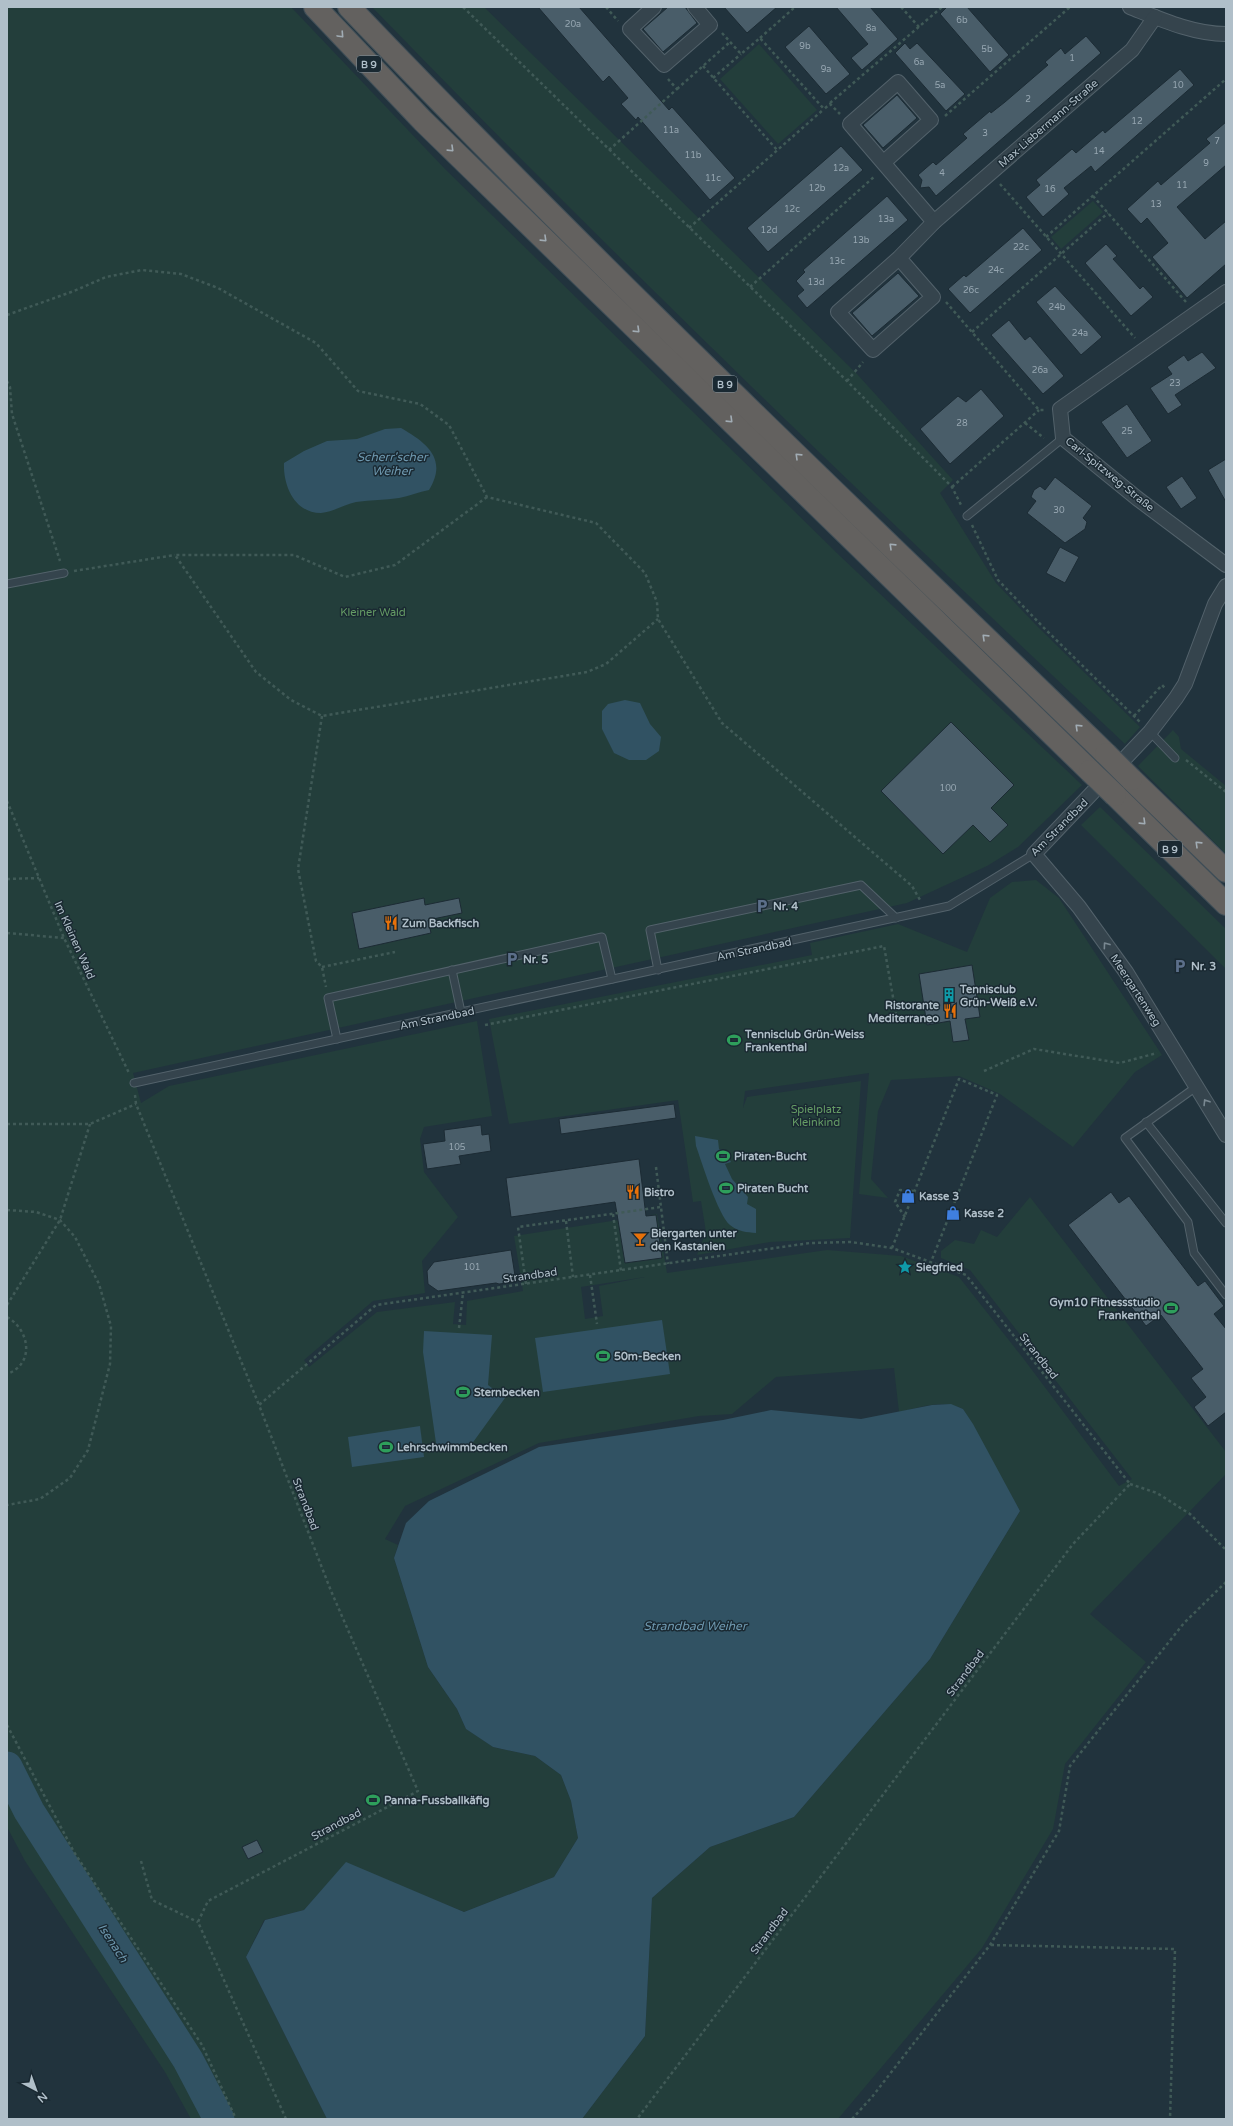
<svg xmlns="http://www.w3.org/2000/svg" width="1233" height="2126" font-family="'Varela Round',sans-serif">
<style>
.green{fill:#233e3b;fill-rule:evenodd}
.water{fill:#315263}
.lines{fill:none;stroke-linecap:round;stroke-linejoin:round}
.river{stroke:#315263;stroke-width:31}
.building{fill:#495d69;stroke:#1c2b34}
.service-casing{stroke:#53626b;stroke-width:9}
.minor-casing{stroke:#53626b;stroke-width:16}
.trunk-casing{stroke:#404f58;stroke-width:24}
.path{stroke:#405a57;stroke-width:2.5;stroke-dasharray:3 3;stroke-linecap:butt}
.service{stroke:#35444d;stroke-width:7}
.minor{stroke:#35444d;stroke-width:14}
.trunk{stroke:#63615f;stroke-width:22}
.trunk-bridge-casing{stroke:#404f58;stroke-width:24;stroke-linecap:butt}
.trunk-bridge{stroke:#63615f;stroke-width:22}
.oneway{stroke:#a1acb4}
.oneway2{stroke:#798891}
.labels{text-anchor:middle;stroke-width:3;stroke-linejoin:round;paint-order:stroke}
.number-label{font-size:9px;fill:#96a6b1}
.shield{fill:#1a2932;stroke:#83929c;stroke-width:1}
.shield-label{font-size:10px;font-weight:bold;fill:#b0bfc9}
.street-label{font-size:11px;fill:#b0bfc9;stroke:#1a2932}
.park-label{font-size:11px;fill:#659c65;stroke:#1a2932}
.poi-label{font-size:11px;font-weight:bold;fill:#b0bfc9;stroke:#1a2932;text-anchor:start}
.water-label{font-size:12px;font-style:italic;fill:#6e98af;stroke:#1a2932}
</style>
<rect width="100%" height="100%" fill="#21333d"/>
<g class="green">
<path d="M7 7H291L445 169 840 556 1082 785 1018 847 987 866 907 903 133 1073 141 1103 169 1086 477 1021 492 1116 424 1127 420 1139 424 1172 458 1217 422 1261 425 1293 373 1301 304 1360 309 1367 377 1312 455 1302 453 1324 466 1325 467 1301 523 1291 514 1236 657 1214 667 1273 827 1250 901 1256 959 1277 1023 1358 1119 1486 1132 1479 970 1270 941 1258V1251L955 1240 974 1244 981 1230 997 1237 1030 1197 1226 1452V1474L1090 1614 1146 1662 1065 1764 1053 1829 982 1948 838 2119H582L645 2036 652 1898 710 1847 794 1817 930 1659 1020 1511 963 1409C942 1399 921 1407 899 1412L894 1368 776 1377 732 1414 699 1416 539 1443 405 1506 385 1539 398 1545 394 1558 428 1667 457 1709 466 1729 493 1747 535 1756 561 1775 571 1801 578 1838 554 1877 464 1912 346 1863 304 1910 264 1920 246 1957 327 2119H191L165 2072 25 1861 7 1827ZM645 1277 599 1286 603 1316 585 1319 581 1287Z"/>
<path d="M372 7H484L857 374 953 480 940 493 996 583 1038 627 1140 727 1125 744C870 503 616 259 372 7Z"/>
<path d="M759 44 817 110 778 144 720 79Z"/>
<path d="M1093 201 1103 212 1061 249 1051 237Z"/>
<path d="M1173 730 1179 737 1181 749 1226 786V854L1138 766Z"/>
<path d="M1100 807 1226 929V969L1081 825Z"/>
<path d="M1036 880 1059 898 1162 1055 1135 1072 1073 1147 1000 1094 959 1076 891 1080 878 1111 871 1179 888 1198 859 1194 869 1073 745 1091 743 1108 747 1097 861 1081 850 1238 770 1242 697 1255 706 1232 701 1201 693 1202 678 1100 509 1124 489 1019 812 955 810 943 898 924 967 952 990 898 1012 882Z"/>
</g>
<g class="water">
<path d="M401 428C427 443 448 459 429 490 419 492 409 496 399 498 385 500 371 500 356 502 345 504 333 512 321 513 294 513 283 485 284 463L304 451 327 441 357 439 385 429Z"/>
<path d="M625 700 640 703 650 724 661 737 659 751 646 760H629L614 753 602 729V711L608 704Z"/>
<path d="M695 1136 718 1140 719 1149 724 1150 731 1162 725 1164 732 1179 748 1197 747 1204 756 1209V1233C747 1232 738 1232 730 1225 718 1215 702 1163 696 1146Z"/>
<path d="M662 1320 670 1374 543 1392 535 1338Z"/>
<path d="M424 1331 492 1335 488 1385 505 1398 471 1445 437 1450 423 1352Z"/>
<path d="M951 1404 963 1409 973 1424 1020 1511 930 1659 794 1817 710 1847 652 1898 645 2036 582 2119H327L246 1957 265 1920 304 1910 346 1862 464 1912 554 1877 578 1838 571 1801 561 1775 535 1756 493 1747 466 1729 457 1709 428 1667 394 1558 406 1523 429 1501 539 1447 723 1420 771 1410 861 1419 932 1405Z"/>
<path d="M420 1426 424 1457 352 1467 348 1437Z"/>
</g>
<g class="lines">
<path class="river" d="M7 1767 29 1811 188 2060 219 2119"/>
</g>
<g class="building">
<path d="M538 7H579L669 110 672 107 735 178 710 200 638 117 636 120 621 104 628 98 609 76 603 82Z"/>
<path d="M668 7H685L697 23 663 52 643 29Z"/>
<path d="M724 7H777L747 33Z"/>
<path d="M836 7H870L898 39 862 70 851 58 868 44Z"/>
<path d="M947 7H967L1009 55 990 72 940 14Z"/>
<path d="M809 26 850 74 826 94 785 47Z"/>
<path d="M1086 36 1101 53 936 196 929 187 920 188 922 180 918 175 933 162 936 165 967 138 963 134 990 111 991 113 1005 102 1048 65 1045 62 1061 48 1065 54Z"/>
<path d="M905 43 910 49 917 43 965 94 946 111 895 53Z"/>
<path d="M1180 69 1194 85 1095 172 1091 166 1064 188 1069 194 1043 217 1026 197 1040 185 1036 180 1072 149 1076 153 1103 130 1105 133Z"/>
<path d="M897 95 917 118 883 148 863 125Z"/>
<path d="M1226 122V165L1177 207 1205 239 1226 221V264L1187 298 1152 257 1168 243 1147 218 1141 224 1127 209 1158 181 1161 185 1210 143 1206 139Z"/>
<path d="M841 146 863 170 768 252 747 228Z"/>
<path d="M887 196 908 220 807 308 797 296 804 290 796 281 805 272 803 270Z"/>
<path d="M1023 228 1042 250 970 313 948 289 964 275 966 277Z"/>
<path d="M1106 244 1117 256 1113 259 1124 271 1140 289 1143 286 1153 297 1131 316 1085 263Z"/>
<path d="M898 273 919 296 872 336 852 313Z"/>
<path d="M1055 286 1102 337 1081 355 1036 302Z"/>
<path d="M1009 320 1025 340 1030 336 1064 376 1043 394 991 335Z"/>
<path d="M1202 352 1216 368 1175 395 1182 405 1168 414 1150 388 1172 374 1167 367 1184 355 1188 361Z"/>
<path d="M981 389 1004 416 950 464 920 429 958 396 966 402Z"/>
<path d="M1127 404 1152 441 1127 458 1101 422Z"/>
<path d="M1226 459V502L1208 470Z"/>
<path d="M1182 476 1197 498 1181 509 1166 487Z"/>
<path d="M1055 477 1092 506 1083 518 1087 522 1085 529 1065 543 1027 513 1036 501 1031 497 1034 490 1040 486 1045 490Z"/>
<path d="M1060 547 1079 557 1065 583 1046 573Z"/>
<path d="M951 722 1014 785 991 808 1008 825 990 842 973 825 943 854 881 791Z"/>
<path d="M424 898 425 905 459 898 462 913 428 920 431 933 359 949 352 913Z"/>
<path d="M972 965 980 1017 965 1019 969 1040 953 1042 950 1021 927 1025 919 974Z"/>
<path d="M674 1104 676 1118 561 1134 559 1119Z"/>
<path d="M481 1125 482 1135 489 1134 491 1151 459 1156 461 1164 427 1169 423 1144 445 1141 444 1130Z"/>
<path d="M639 1159 646 1216 656 1215 662 1258 625 1263 615 1202 511 1217 506 1178Z"/>
<path d="M1111 1192 1119 1203 1129 1196 1198 1286 1205 1281 1224 1306 1214 1314 1226 1329V1412L1208 1426 1194 1407 1206 1397 1191 1378 1203 1369 1161 1315 1146 1326 1068 1225Z"/>
<path d="M511 1250 516 1282 499 1284 496 1283 438 1291 428 1284 427 1271 434 1262Z"/>
<path d="M257 1840 263 1852 248 1859 242 1847Z"/>
</g>
<g class="lines">
<defs>
<g id="service">
<path d="M967 516 1063 438"/>
<path d="M7 584 64 573"/>
<path d="M1150 732 1175 758"/>
<path d="M452 970 461 1012"/>
<path d="M658 970 650 930 861 885 896 918"/>
<path d="M337 1039 328 998 602 937 612 979"/>
<path d="M134 1083 949 906 1034 854"/>
<path d="M1196 1087 1125 1138 1188 1222 1194 1253 1226 1295"/>
<path d="M1146 1122 1226 1223"/>
</g>
<g id="minor">
<path d="M654 7 630 29 664 65 710 25 695 7"/>
<path d="M1130 7C1160 19 1193 34 1226 34"/>
<path d="M884 162 931 120 898 82 850 124 934 222"/>
<path d="M899 258 933 297 873 350 838 312 899 258 934 222 1132 50 1155 17"/>
<path d="M1226 292 1060 409 1063 438 1138 499 1226 565"/>
<path d="M1226 586 1215 604 1185 684 1176 698 1150 732 1034 854 1079 907 1126 972 1226 1135"/>
</g>
<g id="trunk">
<path d="M315 7 423 121 1090 771"/>
<path d="M349 7C594 264 852 508 1106 754"/>
<path d="M1131 779 1226 871"/>
<path d="M1115 795 1226 904"/>
</g>
</defs>
<use href="#service" class="service-casing"/>
<use href="#minor" class="minor-casing"/>
<use href="#trunk" class="trunk-casing"/>
<g class="path">
<path d="M463 7 847 381 952 487 962 507"/>
<path d="M606 7 618 21"/>
<path d="M901 7 919 27"/>
<path d="M722 33 741 54 760 38 824 109 830 104 840 114"/>
<path d="M760 38 795 7"/>
<path d="M703 66 777 150"/>
<path d="M713 78 741 54"/>
<path d="M677 89 730 42"/>
<path d="M830 103 942 7"/>
<path d="M945 116 1070 7"/>
<path d="M609 150 677 89 668 79"/>
<path d="M1000 184 1135 338"/>
<path d="M1093 196 1186 302"/>
<path d="M689 228 824 109"/>
<path d="M1046 237 1226 79"/>
<path d="M750 287 875 176"/>
<path d="M946 302 1039 410H1046"/>
<path d="M7 315 74 291 106 277 142 270 181 274 218 288 316 343 358 391 420 404 449 425 487 497 596 523 645 573 657 602 658 619 722 723 912 886 920 900"/>
<path d="M972 332 1108 213"/>
<path d="M7 381 10 387 12 414 60 561"/>
<path d="M847 381 863 362"/>
<path d="M1025 423 1044 438"/>
<path d="M952 487 1039 410"/>
<path d="M487 497 395 565 345 577 294 555H175L256 672 291 700 322 716 587 672 606 664 658 619"/>
<path d="M972 525 998 580 1043 627 1140 722"/>
<path d="M74 571 175 555"/>
<path d="M322 716 298 869 316 961 322 967 326 987"/>
<path d="M1134 716 1162 685 1165 688"/>
<path d="M1186 760 1226 792"/>
<path d="M7 801 64 938 129 1073"/>
<path d="M7 879 39 878"/>
<path d="M7 933 64 938"/>
<path d="M322 967 395 952"/>
<path d="M485 1025 884 946 897 1020"/>
<path d="M984 1071 1034 1049 1120 1063 1157 1053"/>
<path d="M135 1095 136 1104 259 1405"/>
<path d="M7 1124H90L136 1104"/>
<path d="M656 1167 668 1264"/>
<path d="M7 1210 36 1212 60 1220 75 1237 99 1284 111 1326 110 1364 88 1450 70 1478 40 1499 7 1505"/>
<path d="M613 1214 621 1271"/>
<path d="M905 1217 895 1202 900 1190 914 1191"/>
<path d="M566 1221 573 1277"/>
<path d="M892 1248 959 1079 997 1095 931 1262"/>
<path d="M590 1275 597 1324"/>
<path d="M526 1284 518 1227 661 1207"/>
<path d="M7 1305 60 1220 90 1124"/>
<path d="M7 1317C30 1330 35 1364 7 1374"/>
<path d="M459 1328 463 1293"/>
<path d="M1130 1484 1157 1493 1190 1514 1226 1550"/>
<path d="M7 1725 74 1852 202 2045 236 2119"/>
<path d="M141 1861 152 1900 198 1922"/>
<path d="M991 1945 1175 1949 1170 2119"/>
<path d="M286 2119 198 1922 208 1901 418 1791 331 1591 259 1405 376 1305 810 1243 851 1242 892 1248 966 1275 1130 1484 1073 1544 637 2119"/>
<path d="M852 2119 872 2097 990 1945 1059 1831 1070 1766 1184 1623 1226 1582"/>
</g>
<use href="#service" class="service"/>
<use href="#minor" class="minor"/>
<use href="#trunk" class="trunk"/>
<defs>
<g id="trunk-bridge">
<path d="M1106 754 1131 779"/>
<path d="M1090 771 1115 795"/>
</g>
</defs>
<use href="#trunk-bridge" class="trunk-bridge-casing"/>
<use href="#trunk-bridge" class="trunk-bridge"/>
</g>
<defs><path id="oneway-chevron" d="M-2-3.5L2.5 0L-2 3.5" fill="none" stroke-width="1.6" stroke-linecap="round" stroke-linejoin="round"/></defs>
<g class="oneway">
<use href="#oneway-chevron" transform="translate(341 35) rotate(47)"/>
<use href="#oneway-chevron" transform="translate(451 149) rotate(44)"/>
<use href="#oneway-chevron" transform="translate(544 239) rotate(44)"/>
<use href="#oneway-chevron" transform="translate(637 330) rotate(44)"/>
<use href="#oneway-chevron" transform="translate(730 420) rotate(44)"/>
<use href="#oneway-chevron" transform="translate(798 456) rotate(-136)"/>
<use href="#oneway-chevron" transform="translate(892 546) rotate(-136)"/>
<use href="#oneway-chevron" transform="translate(985 637) rotate(-136)"/>
<use href="#oneway-chevron" transform="translate(1078 727) rotate(-136)"/>
<use href="#oneway-chevron" transform="translate(1143 822) rotate(44)"/>
<use href="#oneway-chevron" transform="translate(1198 844) rotate(-136)"/>
</g>
<g class="oneway2">
<use href="#oneway-chevron" transform="translate(1106 945) rotate(-126)"/>
<use href="#oneway-chevron" transform="translate(1206 1102) rotate(-122)"/>
</g>
<defs>
<symbol id="parking-bare" viewBox="-9 -9 18 18"><path d="M-3.5-5.5H1a3.5 3.5 0 0 1 0 7H-1V5.5H-3.5ZM-1-3.4V-.6H.8a1.4 1.4 0 0 0 0-2.8Z" fill="#5c6f8a" stroke="#1a2932" stroke-width="2.5" paint-order="stroke"/></symbol>
<symbol id="restaurant-bare" viewBox="-9 -9 18 18"><path d="M-5-6h1v4h1v-4h1v4h1v-4h1v5L-1.5 .5V6h-2V.5L-5-1ZM5-6V6H3V1.5H1.5Q1.5-4 5-6Z" fill="#e8710a" stroke="#1a2932" stroke-width="2.5" paint-order="stroke"/></symbol>
<symbol id="building-bare" viewBox="-9 -9 18 18"><path d="M-4-6H4V6H1V3H-1V6H-4ZM-2.5-4.3h1.7v1.8h-1.7ZM.8-4.3h1.7v1.8H.8ZM-2.5-1h1.7V.8h-1.7ZM.8-1h1.7V.8H.8Z" fill="#0f9aa8" stroke="#1a2932" stroke-width="2.5" paint-order="stroke"/></symbol>
<symbol id="stadium-bare" viewBox="-9 -9 18 18"><path d="M0-5a6.5 5 0 1 0 0 10a6.5 5 0 1 0 0-10ZM-3.5-1.8h7v3.6h-7Z" fill="#2e9e5b" stroke="#1a2932" stroke-width="2.5" paint-order="stroke"/></symbol>
<symbol id="shop-bare" viewBox="-9 -9 18 18"><path d="M-5-2.5h2.3a2.7 3.5 0 0 1 5.4 0H5L5.5 6h-11ZM-1.5-2.5h3a1.5 2.3 0 0 0-3 0Z" fill="#3f7fe0" stroke="#1a2932" stroke-width="2.5" paint-order="stroke"/></symbol>
<symbol id="bar-bare" viewBox="-9 -9 18 18"><path d="M-6-5H6L.8 .8V4.5H3.5V6h-7V4.5H-.8V.8Z" fill="#e8710a" stroke="#1a2932" stroke-width="2.5" paint-order="stroke"/></symbol>
<symbol id="sight-bare" viewBox="-9 -9 18 18"><path d="M0-6L1.8-2.2L6-1.7L2.9 1.2L3.7 5.4L0 3.3L-3.7 5.4L-2.9 1.2L-6-1.7L-1.8-2.2Z" fill="#0f9aa8" stroke="#1a2932" stroke-width="2.5" paint-order="stroke"/></symbol>
</defs>
<g fill-rule="evenodd">
<use href="#parking-bare" x="752" y="896" width="20" height="20"/>
<use href="#restaurant-bare" x="381" y="913" width="20" height="20"/>
<use href="#parking-bare" x="502" y="949" width="20" height="20"/>
<use href="#parking-bare" x="1170" y="956" width="20" height="20"/>
<use href="#building-bare" x="939" y="985" width="20" height="20"/>
<use href="#restaurant-bare" x="940" y="1001" width="20" height="20"/>
<use href="#stadium-bare" x="724" y="1030" width="20" height="20"/>
<use href="#stadium-bare" x="713" y="1146" width="20" height="20"/>
<use href="#stadium-bare" x="716" y="1178" width="20" height="20"/>
<use href="#restaurant-bare" x="623" y="1182" width="20" height="20"/>
<use href="#shop-bare" x="898" y="1186" width="20" height="20"/>
<use href="#shop-bare" x="943" y="1203" width="20" height="20"/>
<use href="#bar-bare" x="630" y="1229" width="20" height="20"/>
<use href="#sight-bare" x="895" y="1257" width="20" height="20"/>
<use href="#stadium-bare" x="1161" y="1298" width="20" height="20"/>
<use href="#stadium-bare" x="593" y="1346" width="20" height="20"/>
<use href="#stadium-bare" x="453" y="1382" width="20" height="20"/>
<use href="#stadium-bare" x="376" y="1437" width="20" height="20"/>
<use href="#stadium-bare" x="363" y="1790" width="20" height="20"/>
</g>
<g class="labels">
<g class="number-label">
<text x="962" y="23">6b</text>
<text x="573" y="27">20a</text>
<text x="871" y="31">8a</text>
<text x="805" y="49">9b</text>
<text x="987" y="52">5b</text>
<text x="1072" y="61">1</text>
<text x="919" y="65">6a</text>
<text x="826" y="72">9a</text>
<text x="940" y="88">5a</text>
<text x="1178" y="88">10</text>
<text x="1028" y="102">2</text>
<text x="1137" y="124">12</text>
<text x="671" y="133">11a</text>
<text x="985" y="136">3</text>
<text x="1217" y="144">7</text>
<text x="1099" y="154">14</text>
<text x="693" y="158">11b</text>
<text x="1206" y="166">9</text>
<text x="841" y="171">12a</text>
<text x="942" y="176">4</text>
<text x="713" y="181">11c</text>
<text x="1182" y="188">11</text>
<text x="817" y="191">12b</text>
<text x="1050" y="192">16</text>
<text x="1156" y="207">13</text>
<text x="792" y="212">12c</text>
<text x="886" y="222">13a</text>
<text x="769" y="233">12d</text>
<text x="861" y="243">13b</text>
<text x="1021" y="250">22c</text>
<text x="837" y="264">13c</text>
<text x="996" y="273">24c</text>
<text x="816" y="285">13d</text>
<text x="971" y="293">26c</text>
<text x="1057" y="310">24b</text>
<text x="1080" y="336">24a</text>
<text x="1040" y="373">26a</text>
<text x="1175" y="386">23</text>
<text x="962" y="426">28</text>
<text x="1127" y="434">25</text>
<text x="1059" y="513">30</text>
<text x="948" y="791">100</text>
<text x="457" y="1150">105</text>
<text x="472" y="1270">101</text>
</g>
<g class="shield">
<rect x="357" y="56" width="24" height="16" rx="3"/>
<rect x="713" y="376" width="24" height="16" rx="3"/>
<rect x="1158" y="841" width="24" height="16" rx="3"/>
</g>
<g class="shield-label">
<text x="369" y="68">B 9</text>
<text x="725" y="388">B 9</text>
<text x="1170" y="853">B 9</text>
</g>
<g class="street-label">
<text transform="translate(1048 123) rotate(-41)" y="4">Max-Liebermann-Straße</text>
<text transform="translate(1110 474) rotate(39)" y="4">Carl-Spitzweg-Straße</text>
<text transform="translate(1059 827) rotate(-45)" y="4">Am Strandbad</text>
<text transform="translate(75 940) rotate(66)" y="4">Im Kleinen Wald</text>
<text transform="translate(754 949) rotate(-12)" y="4">Am Strandbad</text>
<text transform="translate(1136 990) rotate(57)" y="4">Meergartenweg</text>
<text transform="translate(437 1018) rotate(-12)" y="4">Am Strandbad</text>
<text transform="translate(530 1275) rotate(-8)" y="4">Strandbad</text>
<text transform="translate(1039 1356) rotate(52)" y="4">Strandbad</text>
<text transform="translate(306 1504) rotate(69)" y="4">Strandbad</text>
<text transform="translate(965 1673) rotate(-53)" y="4">Strandbad</text>
<text transform="translate(336 1824) rotate(-28)" y="4">Strandbad</text>
<text transform="translate(769 1931) rotate(-53)" y="4">Strandbad</text>
</g>
<g class="park-label">
<text x="373" y="616">Kleiner Wald</text>
<text x="816" y="1113">Spielplatz<tspan x="816" dy="13">Kleinkind</tspan></text>
</g>
<g class="poi-label">
<text x="773" y="910">Nr. 4</text>
<text x="402" y="927">Zum Backfisch</text>
<text x="523" y="963">Nr. 5</text>
<text x="1191" y="970">Nr. 3</text>
<text x="960" y="993">Tennisclub<tspan x="960" dy="13">Grün-Weiß e.V.</tspan></text>
<text x="939" y="1009" text-anchor="end">Ristorante<tspan x="939" dy="13">Mediterraneo</tspan></text>
<text x="745" y="1038">Tennisclub Grün-Weiss<tspan x="745" dy="13">Frankenthal</tspan></text>
<text x="734" y="1160">Piraten-Bucht</text>
<text x="737" y="1192">Piraten Bucht</text>
<text x="644" y="1196">Bistro</text>
<text x="919" y="1200">Kasse 3</text>
<text x="964" y="1217">Kasse 2</text>
<text x="651" y="1237">Biergarten unter<tspan x="651" dy="13">den Kastanien</tspan></text>
<text x="916" y="1271">Siegfried</text>
<text x="1160" y="1306" text-anchor="end">Gym10 Fitnessstudio<tspan x="1160" dy="13">Frankenthal</tspan></text>
<text x="614" y="1360">50m-Becken</text>
<text x="474" y="1396">Sternbecken</text>
<text x="397" y="1451">Lehrschwimmbecken</text>
<text x="384" y="1804">Panna-Fussballkäfig</text>
</g>
<g class="water-label">
<text x="392" y="461">Scherr'scher<tspan x="392" dy="14">Weiher</tspan></text>
<text x="695" y="1630">Strandbad Weiher</text>
<text transform="translate(113 1943) rotate(57)" y="4">Isenach</text>
</g>
</g>
<rect width="1233" height="2126" fill="none" stroke="#b0bfc9" stroke-width="16"/>
<g transform="translate(36 2090) rotate(139)" stroke="#1a2932" stroke-width="3" paint-order="stroke">
<path d="M0-3L7 15L0 10L-7 15Z" fill="#b0bfc9"/>
<text y="-6" font-size="11" font-weight="bold" text-anchor="middle" fill="#b0bfc9">N</text>
</g>
</svg>
